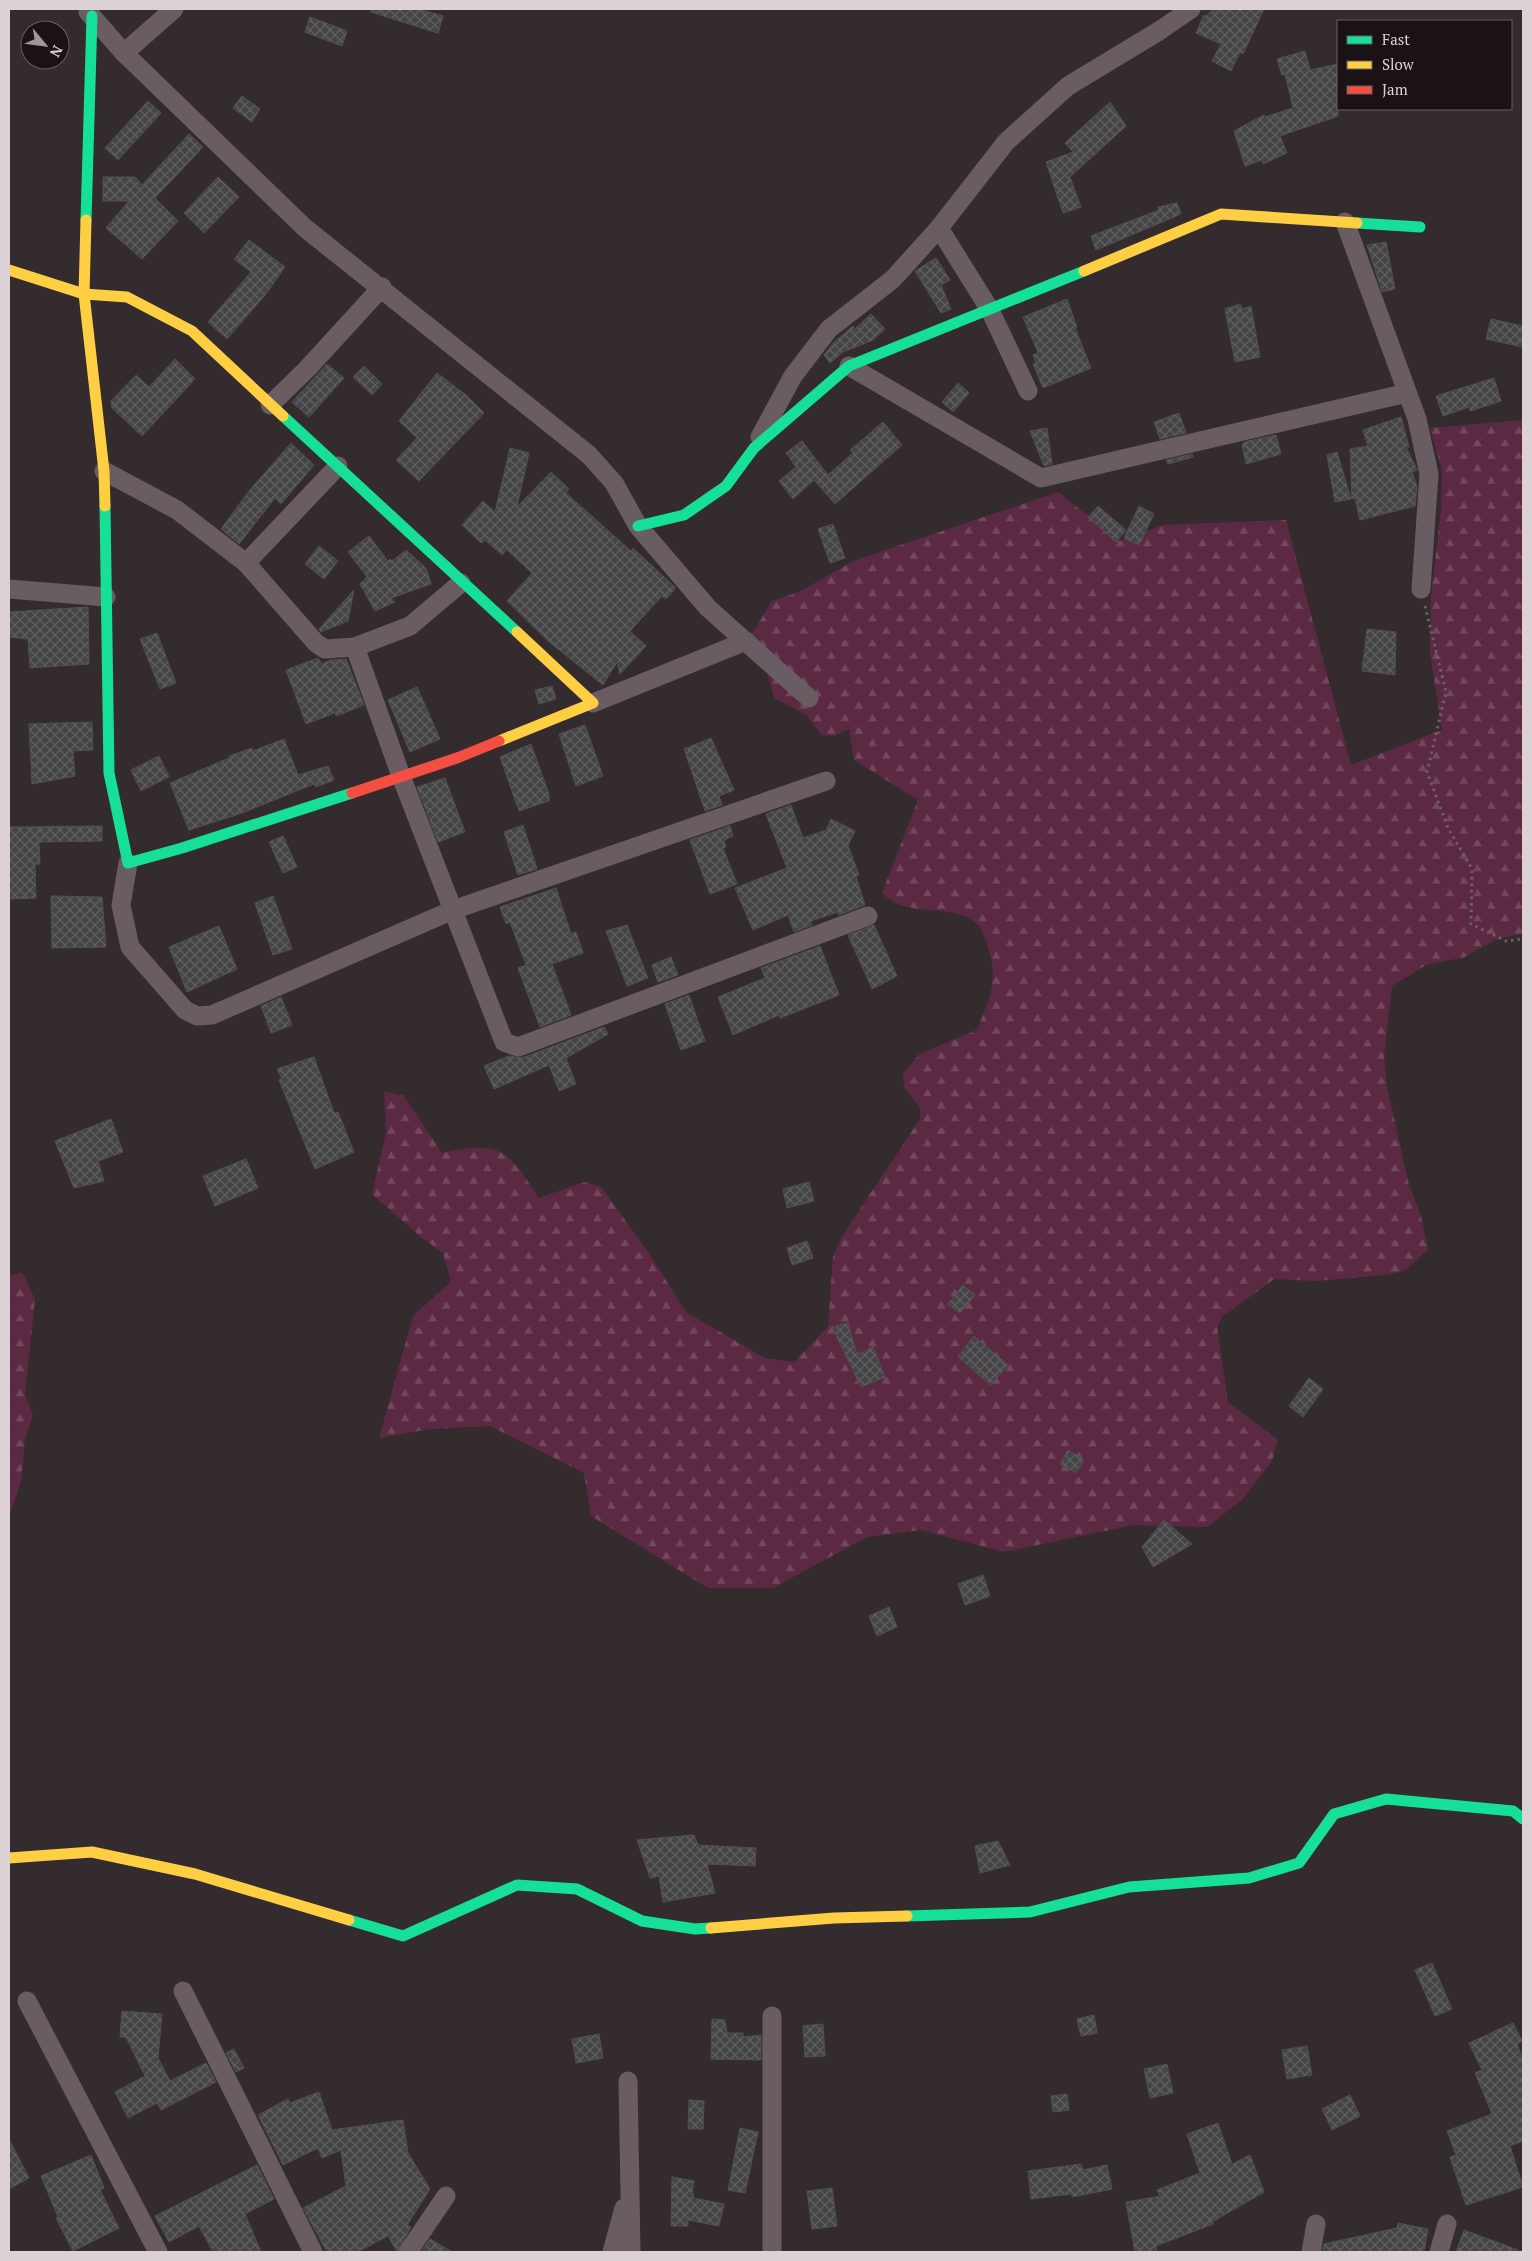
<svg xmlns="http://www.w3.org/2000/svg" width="1532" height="2261" font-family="'PT Serif',serif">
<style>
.forest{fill:url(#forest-firs)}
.building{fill:url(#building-cross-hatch);stroke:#505051}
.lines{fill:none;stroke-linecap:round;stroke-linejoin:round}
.path{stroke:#6a6165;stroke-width:3;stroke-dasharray:2.5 4;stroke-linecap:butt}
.street{stroke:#695c62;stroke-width:19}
.fast{stroke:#16e098;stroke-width:11}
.slow{stroke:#ffcf43;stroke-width:11}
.jam{stroke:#f24e42;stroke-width:11}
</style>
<defs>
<pattern id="forest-firs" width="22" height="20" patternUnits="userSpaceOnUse" patternTransform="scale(1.25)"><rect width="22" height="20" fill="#5c2942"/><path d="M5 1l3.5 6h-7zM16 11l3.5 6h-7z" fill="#73475c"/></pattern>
<pattern id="building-cross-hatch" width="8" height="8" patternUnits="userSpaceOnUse" patternTransform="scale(1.25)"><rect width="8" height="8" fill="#454446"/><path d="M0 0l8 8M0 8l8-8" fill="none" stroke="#5f5e60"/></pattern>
</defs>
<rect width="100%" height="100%" fill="#342b2f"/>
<g class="forest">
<path d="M1523 420V933L1495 940 1465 957 1426 965 1392 986 1384 1056 1387 1087 1409 1185 1421 1216 1428 1249 1405 1271 1384 1275 1316 1281 1274 1279 1222 1317 1217 1327 1228 1402 1278 1440 1272 1461 1242 1500 1207 1527 1133 1525 1004 1552 921 1530 867 1537 773 1588H708L591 1516 584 1473 490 1426 430 1429 379 1438 413 1316 451 1282 443 1253 422 1238 372 1194 386 1133 384 1091 404 1096 442 1153C502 1140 507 1150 539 1198L585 1182 601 1187 646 1249 686 1312 765 1358 794 1362 828 1327 833 1256 844 1233 920 1119V1108L904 1087 903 1074 919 1054 977 1030C990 997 1000 978 986 942 984 937 982 929 978 925 955 901 907 920 882 893L918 800 854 760 849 729 834 736 821 735 807 715 774 698 762 653 750 637 772 601 801 591 853 561 1058 492 1120 541 1163 525 1286 520 1351 765 1442 730 1430 653 1431 596 1441 510 1442 470 1430 428Z"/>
<path d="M22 1272 35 1299 25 1395 33 1415 25 1439 21 1481 9 1517V1276Z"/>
</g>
<g class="building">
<path d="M371 9H418L443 16 438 33 371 12Z"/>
<path d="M1213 9H1264L1243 54 1240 52 1231 71 1212 61 1221 44 1196 33 1204 15 1206 16Z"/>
<path d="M310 17 347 31 342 46 305 32Z"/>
<path d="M1305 51 1310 70 1338 64V116L1280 136 1287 153 1263 164 1262 160 1245 166 1234 131 1264 115 1265 117 1293 108 1285 74 1282 75 1277 59Z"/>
<path d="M242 96 260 109 252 122 233 108Z"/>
<path d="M148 101 161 113 118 160 105 148Z"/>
<path d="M1110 102 1126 126 1070 177 1081 207 1063 213 1046 162 1073 152 1065 143Z"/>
<path d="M189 134 203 147 155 198 178 221 142 259 106 228 129 201H103V177H135L142 185Z"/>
<path d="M218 177 239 197 204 233 184 213Z"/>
<path d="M1177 203 1181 214 1096 250 1091 236 1159 210 1158 207Z"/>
<path d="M249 240 285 267 266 294 227 339 208 322 251 272 234 259Z"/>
<path d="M1386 242 1395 289 1382 292 1367 245Z"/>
<path d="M936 258 950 280 941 285 951 309 941 313 915 271Z"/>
<path d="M1067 299 1077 327 1075 328 1091 368 1043 388 1033 364 1036 363 1033 355 1038 353 1023 317Z"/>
<path d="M1240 304 1242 309 1251 306 1260 357 1235 362 1225 309Z"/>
<path d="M871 314 885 329 873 340 843 352 830 363 824 355 834 342 853 326 855 329Z"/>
<path d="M1491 319 1523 326V347L1486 339Z"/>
<path d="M175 359 195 379 142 436 112 408 111 401 136 375 149 387Z"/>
<path d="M327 364 344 378 309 417 292 402Z"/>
<path d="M364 366 382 384 372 395 353 377Z"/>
<path d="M437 373 466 395 484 413 419 481 396 460 417 438 399 421Z"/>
<path d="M1494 378 1501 401 1470 411 1469 407 1443 416 1436 396Z"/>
<path d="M958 383 969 393 953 412 942 402Z"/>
<path d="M1179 413 1186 433 1160 439 1154 422Z"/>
<path d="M1401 417 1409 447H1406L1417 470 1412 472 1417 487 1415 506 1360 520 1355 498 1352 499 1350 449 1368 446 1363 430Z"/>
<path d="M883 422 902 445 835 504 814 480 793 499 779 481 796 467 786 453 802 441 828 475 853 453 850 450Z"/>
<path d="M1047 428 1052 464 1044 466 1030 431Z"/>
<path d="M1276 435 1281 454 1246 464 1242 445 1244 442Z"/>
<path d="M291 443 314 465 281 504 275 498 239 544 221 529 249 491Z"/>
<path d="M510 448 529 453 517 507 551 472 569 489 566 493 631 551 633 548 676 588 666 599 662 596 630 631 646 646 620 674 617 662 603 685 548 641 507 601 532 573 507 550 502 555 485 540 481 543 462 525 483 501 495 512Z"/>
<path d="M1337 452 1351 499 1335 502 1327 455Z"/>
<path d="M1192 454 1193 457 1168 464 1166 460Z"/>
<path d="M1098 506 1126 530 1116 542 1088 517Z"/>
<path d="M1139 506 1154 514 1139 545 1124 538Z"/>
<path d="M833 524 845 558 830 563 818 529Z"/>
<path d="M369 536 388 561 390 559 392 561 406 550 426 568 431 584 391 598 395 602 375 611 360 584 367 577 348 552Z"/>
<path d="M319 546 338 561 324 579 305 564Z"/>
<path d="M354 590 348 621 321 632 319 629Z"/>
<path d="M88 607 89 664 30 668 28 639 9 637V612Z"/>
<path d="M1367 629 1396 632 1395 675 1362 671Z"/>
<path d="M157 633 176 683 160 689 140 639Z"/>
<path d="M318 658 322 664 331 660 346 659 364 705 336 716 335 713 306 724 286 670Z"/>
<path d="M552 686 556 699 539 704 535 690Z"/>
<path d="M417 687 440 739 410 752 388 700Z"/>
<path d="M92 722 93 750 73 751 75 776 32 784 29 724Z"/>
<path d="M585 725 603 776 576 786 559 734Z"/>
<path d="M711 738 734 790 719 796 722 805 705 811 684 749Z"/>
<path d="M284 739 298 775 328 766 334 780 316 787 314 784 242 813 189 830 170 783 229 758V756L252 748 253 751Z"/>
<path d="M531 744 549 794V801L519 811 500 757Z"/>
<path d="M159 756 169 777 141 791 131 770Z"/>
<path d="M445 778 465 832 438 842 417 787Z"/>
<path d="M791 805 803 838 826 830 831 819 855 831 848 845 859 875 856 876 865 905 839 915 838 912 811 921 812 925 794 932 788 915 753 930 735 888 787 868 766 814Z"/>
<path d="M523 825 537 869 518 875 504 832Z"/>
<path d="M102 826V841L39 842 40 864H35L36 898 9 899V827Z"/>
<path d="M730 826 733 836 724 840 726 847 723 848 737 884 710 894 690 840Z"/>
<path d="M283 836 297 867 283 873 269 842Z"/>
<path d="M556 888 571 934 576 932 583 953 552 964 571 1015 540 1027 518 968 526 965 510 922 506 924 500 907Z"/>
<path d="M51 896 102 897 106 947 52 948Z"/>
<path d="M273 896 292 949 273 955 255 903Z"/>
<path d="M627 925 648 978 627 986 606 931Z"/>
<path d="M874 925 897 976 872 989 848 935Z"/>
<path d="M219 926 237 969 187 992 169 947Z"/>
<path d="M820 946 839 995 780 1018 779 1015 733 1035 718 997 765 978 761 968Z"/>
<path d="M671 957 678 975 658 982 652 965Z"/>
<path d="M689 995 705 1041 681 1050 665 1004Z"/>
<path d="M281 997 292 1025 271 1033 261 1006Z"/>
<path d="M604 1027 608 1034 566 1058 576 1084 559 1091 549 1065 494 1089 484 1066 509 1056 522 1058Z"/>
<path d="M314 1057 334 1113 338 1112 354 1152 315 1169 279 1080 282 1079 277 1069Z"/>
<path d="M111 1119 123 1152 98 1161 104 1181 74 1188 55 1141Z"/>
<path d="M246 1159 258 1188 215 1206 203 1176Z"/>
<path d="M809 1182 814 1201 787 1208 783 1189Z"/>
<path d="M807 1241 813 1258 792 1265 787 1248Z"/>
<path d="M963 1285 975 1295 960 1313 948 1304Z"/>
<path d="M848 1323 857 1355 873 1347 885 1377 861 1387 832 1327Z"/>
<path d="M974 1336 1008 1365 991 1385 958 1357Z"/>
<path d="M1309 1378 1323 1389 1303 1417 1289 1406Z"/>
<path d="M1068 1450 1084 1460 1076 1473 1060 1464Z"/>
<path d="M1164 1520 1192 1544 1153 1567 1142 1547Z"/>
<path d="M983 1575 990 1596 965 1605 958 1584Z"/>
<path d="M889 1607 897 1627 877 1636 869 1616Z"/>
<path d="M694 1835 698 1845 756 1848 755 1866 707 1864 715 1893 663 1902 659 1876 650 1878 637 1840Z"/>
<path d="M998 1841 1010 1865 980 1873 975 1846Z"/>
<path d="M1432 1963 1452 2009 1435 2016 1415 1970Z"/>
<path d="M122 2011 162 2014 158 2058 170 2081 206 2063 216 2082 161 2110 157 2103 128 2118 115 2092 145 2076 126 2037H120Z"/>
<path d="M1094 2015 1097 2033 1081 2036 1077 2019Z"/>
<path d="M712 2019 725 2020 727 2033H743V2037L761 2035V2060L711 2059Z"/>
<path d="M1513 2023 1522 2041 1517 2044 1523 2060V2141L1510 2146 1523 2187 1466 2205 1450 2157 1456 2155 1447 2131 1492 2114 1475 2073 1482 2070 1469 2043Z"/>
<path d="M823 2024 825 2056 805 2057 803 2026Z"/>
<path d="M599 2034 603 2058 576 2063 572 2039Z"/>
<path d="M1307 2046 1312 2075 1287 2079 1282 2050Z"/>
<path d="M234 2049 244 2068 236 2072 226 2053Z"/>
<path d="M1167 2064 1173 2093 1150 2098 1144 2069Z"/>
<path d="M319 2092 332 2130 403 2120 408 2153 430 2189 407 2225 411 2227 397 2252 388 2236 357 2252H327L303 2208 346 2186 341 2150 322 2158 318 2148 283 2165 258 2115 288 2099 290 2103Z"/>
<path d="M1067 2094 1069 2110 1053 2112 1051 2096Z"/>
<path d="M1350 2095 1360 2116 1332 2130 1322 2109Z"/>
<path d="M689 2100 704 2101 703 2129H688Z"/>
<path d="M1218 2123 1232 2164 1250 2155 1264 2192 1212 2222 1213 2224 1156 2246 1157 2252H1135L1126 2202 1160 2196 1157 2190 1200 2173 1187 2134Z"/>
<path d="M740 2128 758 2132 745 2193 728 2190Z"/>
<path d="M9 2139 29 2178 9 2189Z"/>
<path d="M91 2155 104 2188 100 2190 119 2228 73 2251 56 2218 58 2217 41 2176Z"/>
<path d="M1081 2164 1083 2170 1107 2165 1112 2189 1072 2197V2194L1031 2199 1028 2171Z"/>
<path d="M257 2165 274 2199 245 2214 261 2252H213L199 2226 169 2242 155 2216Z"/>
<path d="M672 2177 694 2181 692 2194H694L693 2198 724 2204 719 2226 688 2220V2226H671Z"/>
<path d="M832 2188 837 2226 812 2229 807 2191Z"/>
<path d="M1398 2223 1428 2229 1424 2252H1322L1324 2244 1397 2228Z"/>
<path d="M1464 2230 1518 2250V2252H1456Z"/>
<path d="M430 2239 452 2252H421Z"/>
</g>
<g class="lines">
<path class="path" d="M1425 606 1446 692 1427 772 1448 828 1472 869 1471 924 1506 941 1523 939"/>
<g class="street">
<path d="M88 12 124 53 305 228 589 455 614 483 638 526 708 608 809 698"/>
<path d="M124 53 174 9"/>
<path d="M1345 222 1417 419 1429 474 1421 589"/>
<path d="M939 228 990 310 1028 391"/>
<path d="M849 366 1041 478 1407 393"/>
<path d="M270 405 307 369 382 287"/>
<path d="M760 437 793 376 829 329 893 279 939 228 1006 142 1068 86 1159 31 1191 9"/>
<path d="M104 471 177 510 246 563 316 643 325 649 355 647"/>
<path d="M246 563 338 466"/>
<path d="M461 583 410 626 355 647 401 776 504 1042 518 1047 868 916"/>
<path d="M9 589 106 597"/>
<path d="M593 703 746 641"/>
<path d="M128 863 121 905 130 947 185 1010 197 1016 212 1015 453 910 826 781"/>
<path d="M183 1991 313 2252"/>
<path d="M27 2001 158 2252"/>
<path d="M628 2081 631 2252"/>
<path d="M408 2252 446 2196"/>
<path d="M612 2252 624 2208"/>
<path d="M772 2252V2016"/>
<path d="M1311 2252 1316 2224"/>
<path d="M1439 2252 1447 2224"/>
</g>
<g class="fast">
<path d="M86 220 92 16"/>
<path d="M1357 223 1420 227"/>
<path d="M283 416 517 632"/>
<path d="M105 506 109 773 128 863 182 848 352 793"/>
<path d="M638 526 684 515 726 486 754 448 849 366 1084 271"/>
<path d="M907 1916 1030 1912 1129 1887 1249 1878 1299 1863 1334 1814 1386 1799 1513 1811 1523 1819"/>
<path d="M349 1920 403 1936 517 1885 577 1889 642 1921 695 1929 711 1928"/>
</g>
<g class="slow">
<path d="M86 220 84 294 104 471 105 506"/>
<path d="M9 270 84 294 127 297 192 331 283 416"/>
<path d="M1084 271 1221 214 1357 223"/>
<path d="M499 741 593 703 517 632"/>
<path d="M9 1858 92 1852 195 1874 349 1920"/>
<path d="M711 1928 834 1918 907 1916"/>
</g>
<path class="jam" d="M352 793 457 758 499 741"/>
</g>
<rect width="1532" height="2261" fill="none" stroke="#dcd1d5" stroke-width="20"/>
<rect x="1337" y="20" width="175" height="90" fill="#1a1215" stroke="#685e62"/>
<rect x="1347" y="36" width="25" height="8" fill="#16e098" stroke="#685e62"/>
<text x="1382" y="45" font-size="15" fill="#dcd1d5">Fast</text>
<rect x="1347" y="61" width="25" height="8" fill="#ffcf43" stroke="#685e62"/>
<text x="1382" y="70" font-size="15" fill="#dcd1d5">Slow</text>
<rect x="1347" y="86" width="25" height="8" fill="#f24e42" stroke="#685e62"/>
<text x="1382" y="95" font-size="15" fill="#dcd1d5">Jam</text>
<g transform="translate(45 45) rotate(119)"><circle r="24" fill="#1a1215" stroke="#685e62"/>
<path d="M0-4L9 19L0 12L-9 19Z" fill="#a1979b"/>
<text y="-8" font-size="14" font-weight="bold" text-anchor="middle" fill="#dcd1d5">N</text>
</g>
</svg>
